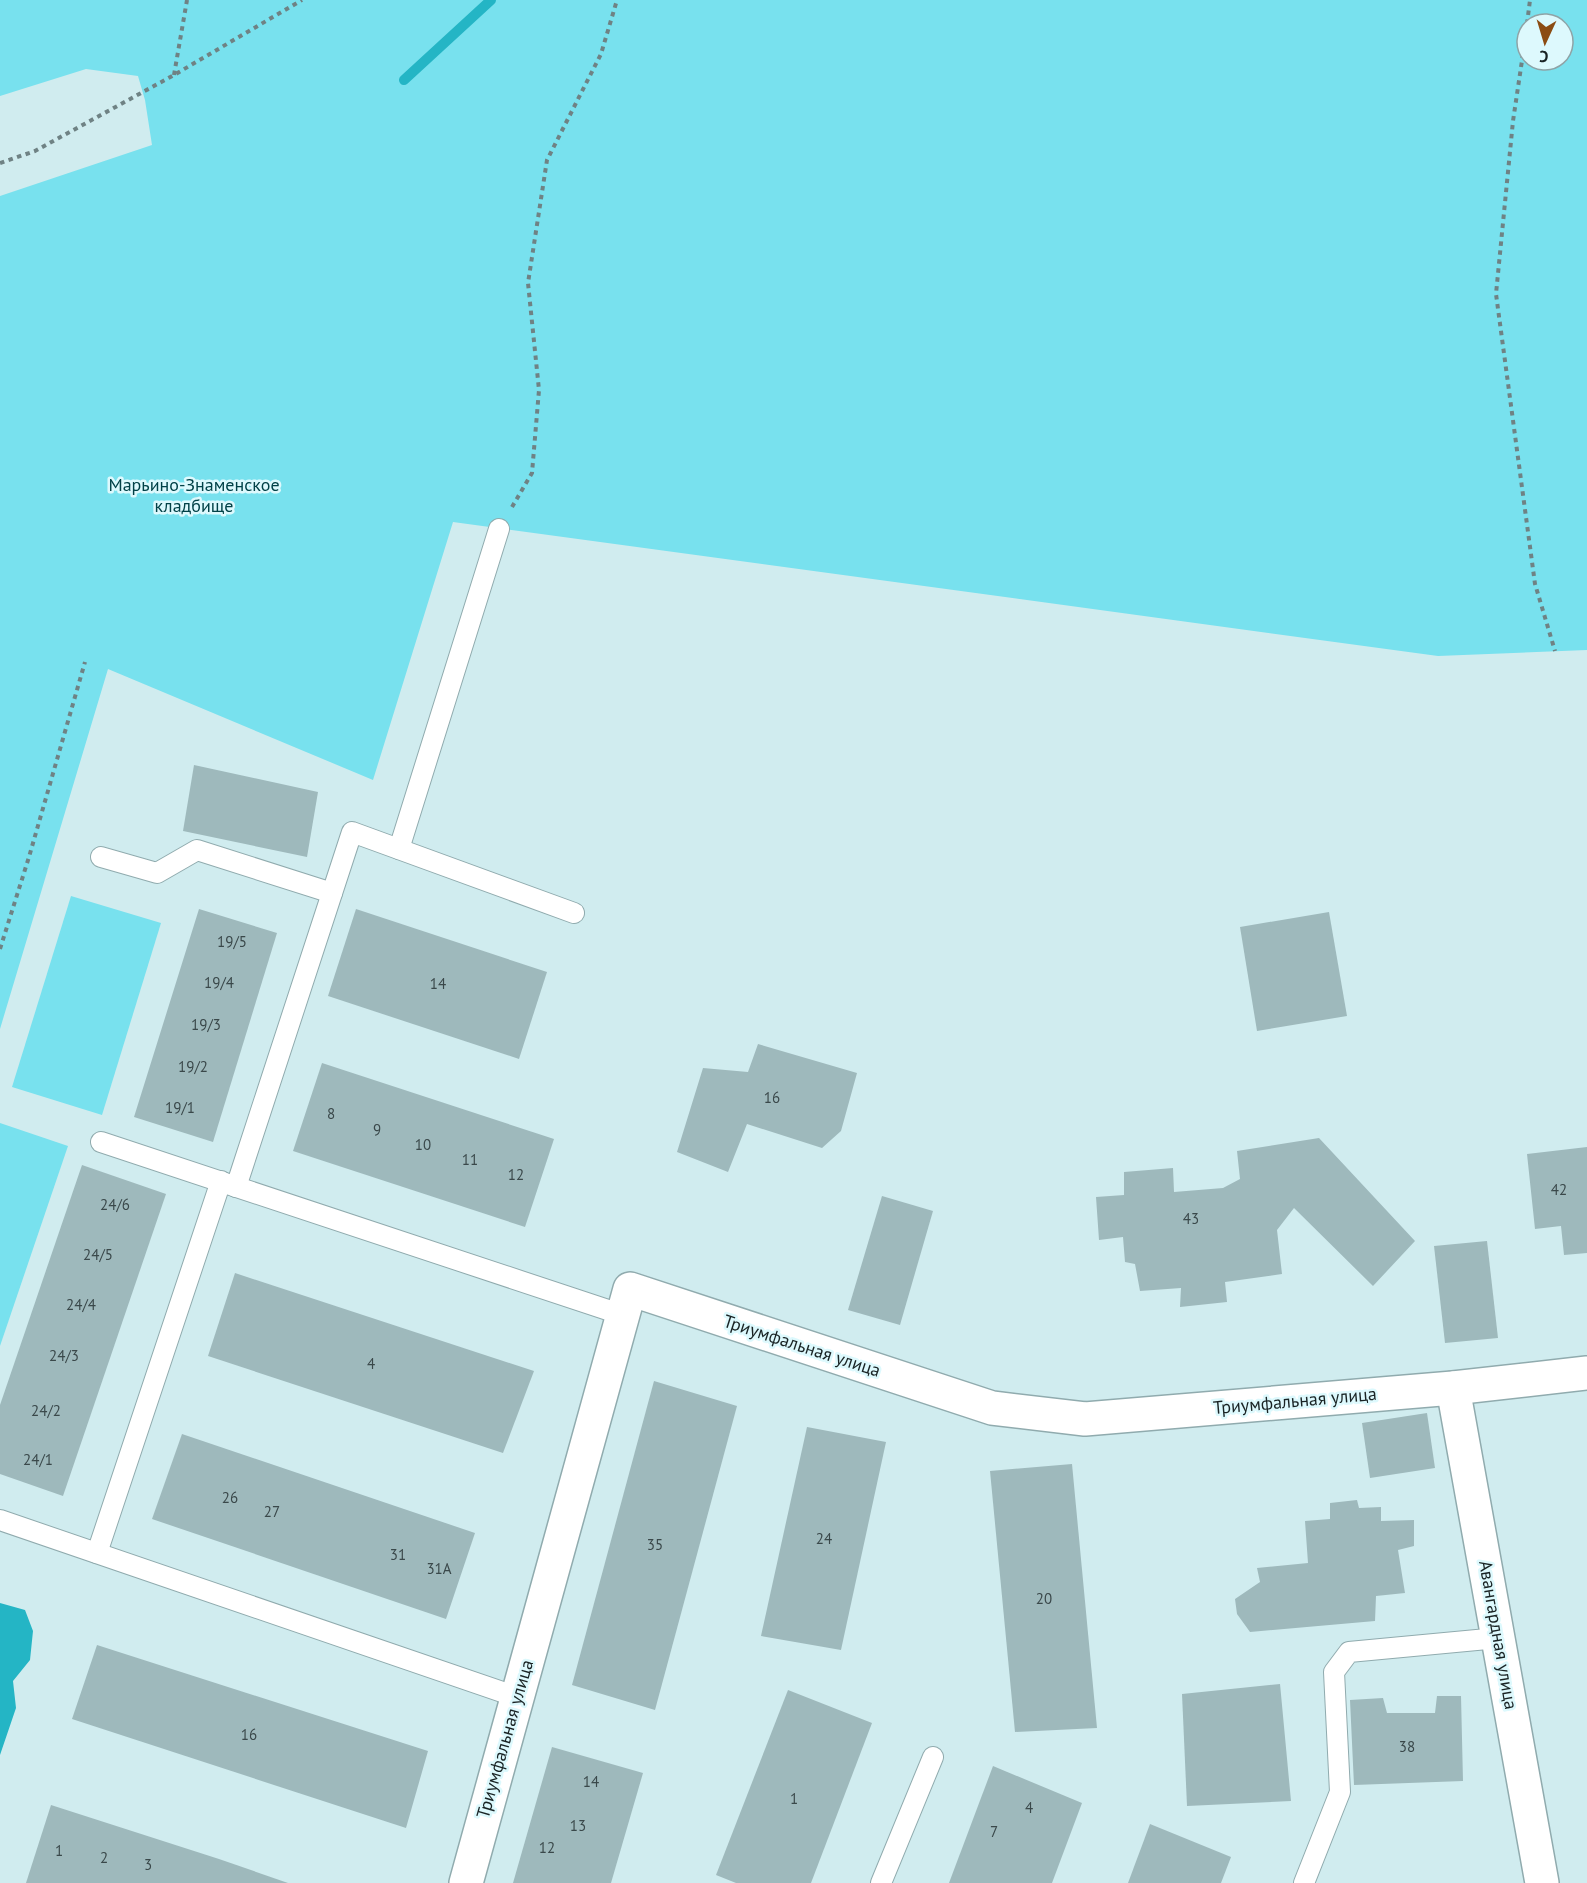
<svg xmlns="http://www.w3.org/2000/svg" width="1587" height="1883" font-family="'PT Sans',sans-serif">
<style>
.green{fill:#78e1ee;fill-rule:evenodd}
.water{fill:#24b5c5}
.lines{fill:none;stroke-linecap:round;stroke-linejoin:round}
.stream{stroke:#24b5c5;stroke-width:10}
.building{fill:#9eb9bc}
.lane-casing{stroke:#90abae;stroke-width:22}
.street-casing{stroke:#90abae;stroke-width:36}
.path{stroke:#6f8284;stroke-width:4;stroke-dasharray:4.5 4.5;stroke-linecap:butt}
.lane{stroke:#fff;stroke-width:20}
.street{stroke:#fff;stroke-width:33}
.labels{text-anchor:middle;stroke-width:5;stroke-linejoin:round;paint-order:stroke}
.number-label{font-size:15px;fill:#3a484a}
.park-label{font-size:18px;fill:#014147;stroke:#ddf9fd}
.street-label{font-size:18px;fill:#192324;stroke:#ddf9fd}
</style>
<rect width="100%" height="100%" fill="#d0ecef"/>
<g class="green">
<path d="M0 0H1587V650L1438 656 453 522 373 780 108 669 0 1029V196L152 145 145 100 138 76 86 69 0 96ZM1527 24H1563V60H1527Z"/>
<path d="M71 896 161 923 102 1115 12 1087Z"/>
<path d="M0 1123 68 1146 0 1346Z"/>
</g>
<path class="water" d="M0 1603 25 1610 33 1631 30 1660 13 1681 16 1708 0 1755Z"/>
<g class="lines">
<path class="stream" d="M404 80 491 0"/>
</g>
<g class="building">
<path d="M194 765 318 792 307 857 183 831Z"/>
<path d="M199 909 277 933 213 1142 134 1117Z"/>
<path d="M356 909 547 972 519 1059 328 996Z"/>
<path d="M1329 912 1347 1016 1257 1031 1240 927Z"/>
<path d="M758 1044 857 1073 841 1131 822 1148 747 1124 728 1172 677 1152 703 1068 748 1072Z"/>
<path d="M322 1063 554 1139 525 1227 293 1151Z"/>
<path d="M1319 1138 1415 1241 1373 1286 1294 1208 1277 1230 1282 1274 1225 1282 1227 1302 1180 1307 1181 1288 1140 1291 1135 1264 1125 1262 1123 1237 1099 1240 1096 1197 1124 1195V1172L1173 1168 1174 1192 1223 1188 1240 1179 1237 1151Z"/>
<path d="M1587 1147V1253L1564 1255 1561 1226 1535 1229 1527 1154Z"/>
<path d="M82 1165 166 1194 63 1496 0 1474V1405Z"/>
<path d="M882 1196 933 1211 900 1325 848 1310Z"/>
<path d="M1487 1241 1498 1338 1445 1343 1434 1246Z"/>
<path d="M235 1273 534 1371 503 1453 208 1356Z"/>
<path d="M654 1381 737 1406 655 1710 572 1685Z"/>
<path d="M1427 1413 1435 1468 1370 1478 1362 1423Z"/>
<path d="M807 1427 886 1442 841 1650 761 1636Z"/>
<path d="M182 1434 475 1533 446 1619 152 1519Z"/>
<path d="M1072 1464 1097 1728 1015 1732 990 1471Z"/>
<path d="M1357 1500 1359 1508 1381 1507V1521L1414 1520V1546L1398 1550 1405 1593 1376 1596 1375 1621 1250 1632 1237 1614 1235 1599 1260 1582 1257 1568 1308 1563 1305 1521 1330 1519V1503Z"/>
<path d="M97 1645 428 1751 406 1828 72 1719Z"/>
<path d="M1280 1684 1291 1801 1187 1806 1182 1694Z"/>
<path d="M788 1690 872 1723 811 1883H736L716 1875Z"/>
<path d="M1437 1696H1461L1463 1781 1354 1785 1350 1700 1383 1698 1387 1713H1435Z"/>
<path d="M552 1747 643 1773 611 1883H513Z"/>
<path d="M993 1766 1082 1803 1052 1883H949Z"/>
<path d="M51 1805 219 1859 288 1883H26Z"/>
<path d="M1150 1824 1231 1857 1221 1883H1128Z"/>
</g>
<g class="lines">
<defs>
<g id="lane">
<path d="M399 849 499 529"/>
<path d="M101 857 157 873 197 850 332 893"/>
<path d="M101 1142 623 1315"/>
<path d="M236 1187 352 832 574 913"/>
<path d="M0 1520 517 1697"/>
<path d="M97 1553 221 1181"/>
<path d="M881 1883 933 1757"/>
<path d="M1304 1883 1340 1792 1334 1672 1349 1652 1498 1638"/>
</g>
<g id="street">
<path d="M1453 1388 1542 1883"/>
<path d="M466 1883 630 1289 992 1408 1085 1419 1453 1388 1587 1373"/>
</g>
</defs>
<use href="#lane" class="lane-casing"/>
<use href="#street" class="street-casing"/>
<g class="path">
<path d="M1527 24 1530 0"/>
<path d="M1527 27 1513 121 1496 294 1535 584 1555 651"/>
<path d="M174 75 187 0"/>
<path d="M0 163 35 151 174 75 302 0"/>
<path d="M512 507 532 473 539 390 528 283 547 160 601 54 617 0"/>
<path d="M0 949 29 857 85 662"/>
</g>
<use href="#lane" class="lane"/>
<use href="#street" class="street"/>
</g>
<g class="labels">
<g class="number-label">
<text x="232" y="947">19/5</text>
<text x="219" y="988">19/4</text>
<text x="438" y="989">14</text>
<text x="206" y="1030">19/3</text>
<text x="193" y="1072">19/2</text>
<text x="772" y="1103">16</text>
<text x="180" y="1113">19/1</text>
<text x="331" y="1119">8</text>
<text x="377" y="1135">9</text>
<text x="423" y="1150">10</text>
<text x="470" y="1165">11</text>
<text x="516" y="1180">12</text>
<text x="1559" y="1195">42</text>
<text x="115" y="1210">24/6</text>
<text x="1191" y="1224">43</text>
<text x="98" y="1260">24/5</text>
<text x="81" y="1310">24/4</text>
<text x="64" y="1361">24/3</text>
<text x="371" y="1369">4</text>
<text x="46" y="1416">24/2</text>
<text x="38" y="1465">24/1</text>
<text x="230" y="1503">26</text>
<text x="272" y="1517">27</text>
<text x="824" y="1544">24</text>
<text x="655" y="1550">35</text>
<text x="398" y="1560">31</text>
<text x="439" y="1574">31А</text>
<text x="1044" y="1604">20</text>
<text x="249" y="1740">16</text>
<text x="1407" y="1752">38</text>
<text x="591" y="1787">14</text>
<text x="794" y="1804">1</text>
<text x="1029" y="1813">4</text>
<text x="578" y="1831">13</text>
<text x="994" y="1837">7</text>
<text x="547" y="1853">12</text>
<text x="59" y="1856">1</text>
<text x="104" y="1863">2</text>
<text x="148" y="1870">3</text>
</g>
<g class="park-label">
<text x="194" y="491">Марьино-Знаменское<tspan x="194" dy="21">кладбище</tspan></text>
</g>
<g class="street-label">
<text transform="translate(802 1346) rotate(18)" y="6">Триумфальная улица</text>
<text transform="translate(1295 1401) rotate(-5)" y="6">Триумфальная улица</text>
<text transform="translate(1498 1635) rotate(80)" y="6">Авангардная улица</text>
<text transform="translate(505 1739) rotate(-74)" y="6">Триумфальная улица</text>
</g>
</g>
<g transform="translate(1545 42) rotate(184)"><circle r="28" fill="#ddf9fd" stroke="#8fa3a6" stroke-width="1.5"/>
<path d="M0-4.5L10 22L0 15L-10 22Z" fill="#8b4c13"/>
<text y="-9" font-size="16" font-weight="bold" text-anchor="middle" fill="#192324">С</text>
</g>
</svg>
